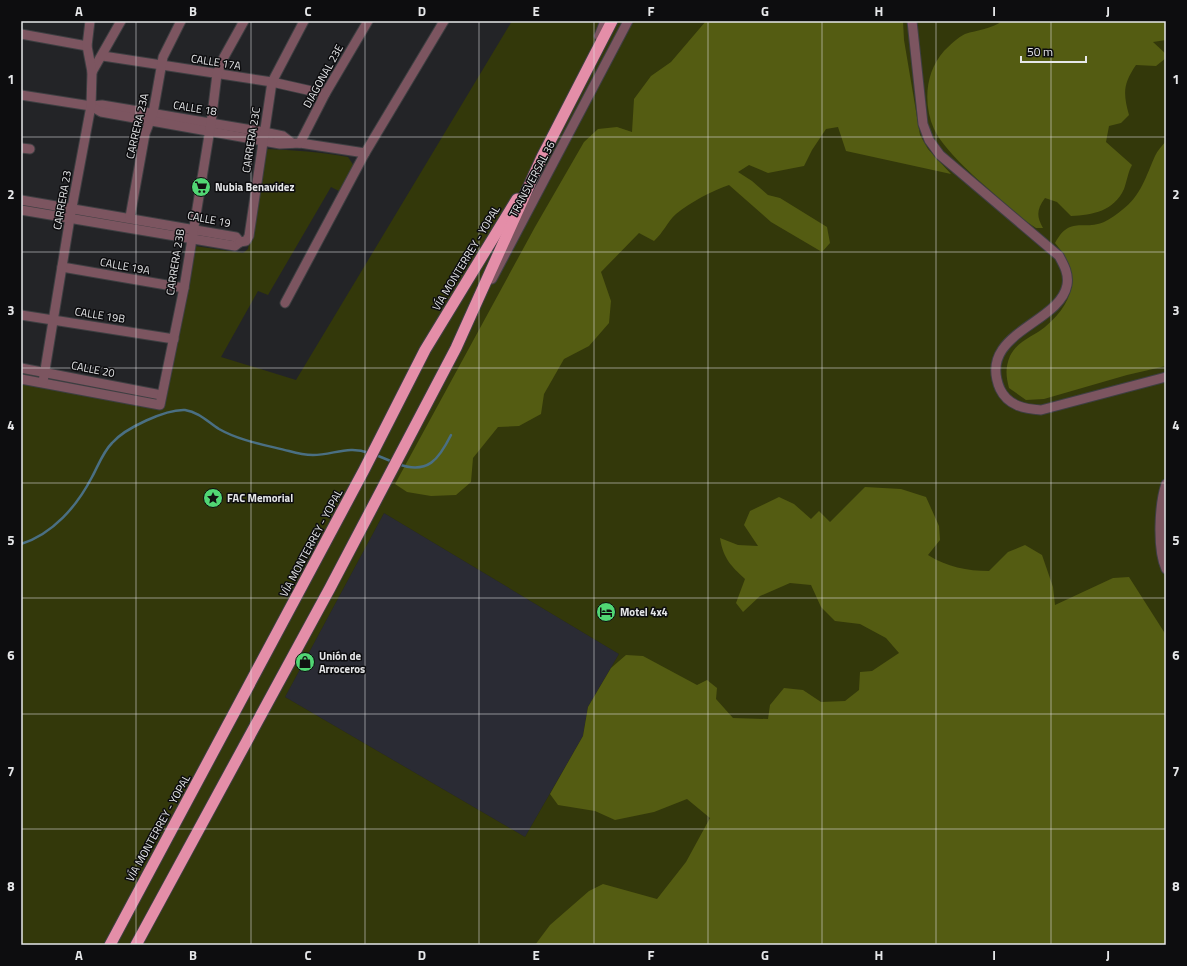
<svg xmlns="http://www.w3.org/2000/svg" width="1187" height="966" font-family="'Titillium Web',sans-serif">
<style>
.built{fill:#2a2b34}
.green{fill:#33380a;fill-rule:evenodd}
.forest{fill:#545c12}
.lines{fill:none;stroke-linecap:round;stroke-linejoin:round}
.stream{stroke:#4a6f83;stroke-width:2.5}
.minor-casing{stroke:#3e3f42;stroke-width:11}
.trunk-casing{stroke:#3e3f42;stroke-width:13}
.minor{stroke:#7c5560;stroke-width:9}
.trunk{stroke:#e48ea8;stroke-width:11}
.grid{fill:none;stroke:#e6e7e9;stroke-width:1;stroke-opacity:0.55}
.labels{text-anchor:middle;stroke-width:3;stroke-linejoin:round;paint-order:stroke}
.street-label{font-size:11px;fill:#e6e7e9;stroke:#0d0d0f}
.poi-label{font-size:11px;font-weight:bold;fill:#e6e7e9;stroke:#0d0d0f;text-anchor:start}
.neatline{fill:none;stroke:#e6e7e9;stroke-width:1.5}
.grid-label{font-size:13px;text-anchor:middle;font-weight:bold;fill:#e6e7e9}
</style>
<rect width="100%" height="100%" fill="#232427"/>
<path class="built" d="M384 513 619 654 588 707 583 736 525 837 285 697Z"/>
<path class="green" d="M512 21H1166V945H21V373L163 399 178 340 195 246 243 253 248 249 266 149C293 150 321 152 348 157L354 166 341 192 331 187 268 295 258 291 221 357 296 380ZM384 513 619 654 588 707 583 736 525 837 285 697Z"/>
<g class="forest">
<path d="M706 21H903L904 40 920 135 928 149 951 174 846 151 838 127 826 129 812 150 804 166 768 173 749 165 738 172 752 181 768 195 780 198 827 227 830 243 822 252 771 222 729 185C711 191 691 202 676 214 668 221 663 233 654 241L639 233 601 272 611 301 609 323 589 346 564 359 544 394 541 414 519 426 498 427 473 458 471 482 456 495 431 496 407 492 395 484 535 227 584 142 598 129 617 127 632 132 634 99 651 76 671 62Z"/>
<path d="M1002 21H1166V40L1153 42 1166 54V58L1156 66 1136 65C1123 84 1123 93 1129 115L1121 123 1109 126 1106 142 1132 165C1128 172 1127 181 1124 189 1114 211 1093 215 1071 216L1057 202 1045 198C1037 209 1036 216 1043 228H1036L1024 220C1000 198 947 157 934 129 923 104 925 72 944 51 949 46 958 37 965 34 977 30 992 29 1002 21Z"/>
<path d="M1166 141V366L1127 375 1044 399 1026 400 1009 388C1006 376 1005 368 1010 356 1016 342 1034 336 1045 327 1075 302 1081 274 1055 243 1070 215 1083 231 1104 222 1110 219 1117 214 1122 210 1141 196 1146 176 1155 156 1157 151 1162 146 1166 141Z"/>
<path d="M865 487 901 489 926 497 939 526 940 540 928 555C947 567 967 571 989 571L1008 552 1025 545 1042 555 1053 587 1055 605 1113 578 1129 577 1166 635V945H535L550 925 589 891 603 884 657 899 686 862 710 818 687 799 654 812 615 820 595 811 558 805 550 794 583 736 588 707 611 668 626 655 643 656 697 685 707 680 717 688 716 699 733 718 768 719 770 705 784 688 803 690 821 702 845 701 859 690 860 672 872 671 899 653 886 638 860 624 835 621 821 607 811 585 790 583 760 596 743 612 736 603 745 579C731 566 723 558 720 538L738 545 758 546 744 525 750 511 779 497 794 504 811 519 819 511 830 522Z"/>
</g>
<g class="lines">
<g class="stream">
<path d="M376 455 393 462"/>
<path d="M398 464C428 475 439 459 451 435"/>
<path d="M21 544C53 534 77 506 92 477 98 466 103 452 112 443 125 428 166 409 185 410 199 412 208 422 219 429 240 441 266 445 289 451 296 453 305 455 313 455 333 455 349 445 369 453"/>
</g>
<defs>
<g id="minor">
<path d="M912 21 923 124 929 140 940 155 1059 256C1064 265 1069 274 1067 285 1060 324 976 333 1000 389 1008 406 1025 409 1041 410L1166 377"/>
<path d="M21 34 87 46"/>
<path d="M599 36 605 21"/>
<path d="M103 56 272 82 325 94"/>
<path d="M92 72 121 21"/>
<path d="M21 95 91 106 102 105 264 132 283 136 292 143"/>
<path d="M91 106 101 112 280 144 300 143 365 153"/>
<path d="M300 143 325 94 368 21"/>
<path d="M21 148 30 149"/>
<path d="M21 200 236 237 240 242"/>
<path d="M21 210 235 246 240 242"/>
<path d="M130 217 145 134 153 113 163 57 181 21"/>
<path d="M240 242 246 241 249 236 272 82 304 21"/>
<path d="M62 267 184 288"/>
<path d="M492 279 628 21"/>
<path d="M285 303 365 153 444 21"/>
<path d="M21 315 174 339"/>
<path d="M21 368 161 395"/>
<path d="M21 379 160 405 184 288 211 123 217 74 224 57 244 21"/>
<path d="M43 382 70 218 91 106 92 72 87 46 90 21"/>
<path d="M1166 484C1159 505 1157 549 1166 569"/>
</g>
<g id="trunk">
<path d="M110 945 364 470 425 350 517 199"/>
<path d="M136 945 330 588 456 348 542 157 612 21"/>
</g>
</defs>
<use href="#minor" class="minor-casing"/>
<use href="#trunk" class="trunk-casing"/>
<use href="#minor" class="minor"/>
<use href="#trunk" class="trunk"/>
</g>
<path class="grid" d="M136 21V945M251 21V945M365 21V945M479 21V945M594 21V945M708 21V945M822 21V945M936 21V945M1051 21V945M21 137H1166M21 252H1166M21 368H1166M21 483H1166M21 598H1166M21 714H1166M21 829H1166"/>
<defs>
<symbol id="supermarket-disc" viewBox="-11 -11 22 22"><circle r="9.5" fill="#51d674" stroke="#0d0d0f"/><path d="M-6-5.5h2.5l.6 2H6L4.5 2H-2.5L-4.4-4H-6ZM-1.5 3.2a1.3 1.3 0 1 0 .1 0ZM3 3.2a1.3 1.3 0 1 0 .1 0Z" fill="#111"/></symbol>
<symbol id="sight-disc" viewBox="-11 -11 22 22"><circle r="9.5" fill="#51d674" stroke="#0d0d0f"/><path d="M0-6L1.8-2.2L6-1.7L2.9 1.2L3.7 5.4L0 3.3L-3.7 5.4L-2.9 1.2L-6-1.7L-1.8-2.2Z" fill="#111"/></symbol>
<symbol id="hotel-disc" viewBox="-11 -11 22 22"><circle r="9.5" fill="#51d674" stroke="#0d0d0f"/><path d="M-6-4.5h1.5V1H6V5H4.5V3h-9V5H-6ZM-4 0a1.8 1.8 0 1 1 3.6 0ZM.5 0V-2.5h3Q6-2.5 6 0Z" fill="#111"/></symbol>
<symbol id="shop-disc" viewBox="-11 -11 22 22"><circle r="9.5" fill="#51d674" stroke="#0d0d0f"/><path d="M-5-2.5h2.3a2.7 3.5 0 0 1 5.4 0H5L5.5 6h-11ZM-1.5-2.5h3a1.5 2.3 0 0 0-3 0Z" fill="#111"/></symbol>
</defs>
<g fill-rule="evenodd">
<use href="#supermarket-disc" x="190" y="176" width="22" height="22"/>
<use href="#sight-disc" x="202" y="487" width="22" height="22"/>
<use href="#hotel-disc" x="595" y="601" width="22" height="22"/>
<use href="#shop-disc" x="294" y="651" width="22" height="22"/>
</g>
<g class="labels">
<g class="street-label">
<text transform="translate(216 62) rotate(9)" y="4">CALLE 17A</text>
<text transform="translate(323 76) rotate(-61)" y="4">DIAGONAL 23E</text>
<text transform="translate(195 108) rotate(9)" y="4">CALLE 18</text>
<text transform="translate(137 126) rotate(-77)" y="4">CARRERA 23A</text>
<text transform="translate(251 140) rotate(-81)" y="4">CARRERA 23C</text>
<text transform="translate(532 179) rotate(-62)" y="4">TRANSVERSAL 36</text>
<text transform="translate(62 200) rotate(-80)" y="4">CARRERA 23</text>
<text transform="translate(209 219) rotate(11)" y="4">CALLE 19</text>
<text transform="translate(466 258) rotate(-59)" y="4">VÍA MONTERREY - YOPAL</text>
<text transform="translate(175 262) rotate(-81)" y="4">CARRERA 23B</text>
<text transform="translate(125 266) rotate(10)" y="4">CALLE 19A</text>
<text transform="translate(100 315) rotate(9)" y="4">CALLE 19B</text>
<text transform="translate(93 369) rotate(11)" y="4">CALLE 20</text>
<text transform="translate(311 543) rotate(-62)" y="4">VÍA MONTERREY - YOPAL</text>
<text transform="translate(158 828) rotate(-61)" y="4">VÍA MONTERREY - YOPAL</text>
</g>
<g class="poi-label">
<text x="215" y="191">Nubia Benavidez</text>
<text x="227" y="502">FAC Memorial</text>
<text x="620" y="616">Motel 4x4</text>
<text x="319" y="660">Unión de<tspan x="319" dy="13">Arroceros</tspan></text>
</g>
</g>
<rect width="1187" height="966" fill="none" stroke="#0d0d0f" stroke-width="44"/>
<path d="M1021 56v6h65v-6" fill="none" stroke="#e6e7e9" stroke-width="2"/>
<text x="1027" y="56" font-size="12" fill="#e6e7e9" stroke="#0d0d0f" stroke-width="3" paint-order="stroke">50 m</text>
<rect x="22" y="22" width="1143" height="922" class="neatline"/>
<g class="grid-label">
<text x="79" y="16">A</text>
<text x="193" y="16">B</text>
<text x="308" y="16">C</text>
<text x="422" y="16">D</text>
<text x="536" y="16">E</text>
<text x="651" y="16">F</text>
<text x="765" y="16">G</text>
<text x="879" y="16">H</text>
<text x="994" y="16">I</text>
<text x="1108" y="16">J</text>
<text x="11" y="84">1</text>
<text x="1176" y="84">1</text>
<text x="11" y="199">2</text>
<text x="1176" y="199">2</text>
<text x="11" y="315">3</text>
<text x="1176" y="315">3</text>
<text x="11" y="430">4</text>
<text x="1176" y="430">4</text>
<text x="11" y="545">5</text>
<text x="1176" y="545">5</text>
<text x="11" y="660">6</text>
<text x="1176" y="660">6</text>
<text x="11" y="776">7</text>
<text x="1176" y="776">7</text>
<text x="11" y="891">8</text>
<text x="1176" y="891">8</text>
<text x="79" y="960">A</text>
<text x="193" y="960">B</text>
<text x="308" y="960">C</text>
<text x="422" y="960">D</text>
<text x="536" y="960">E</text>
<text x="651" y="960">F</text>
<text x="765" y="960">G</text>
<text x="879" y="960">H</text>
<text x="994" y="960">I</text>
<text x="1108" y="960">J</text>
</g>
</svg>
